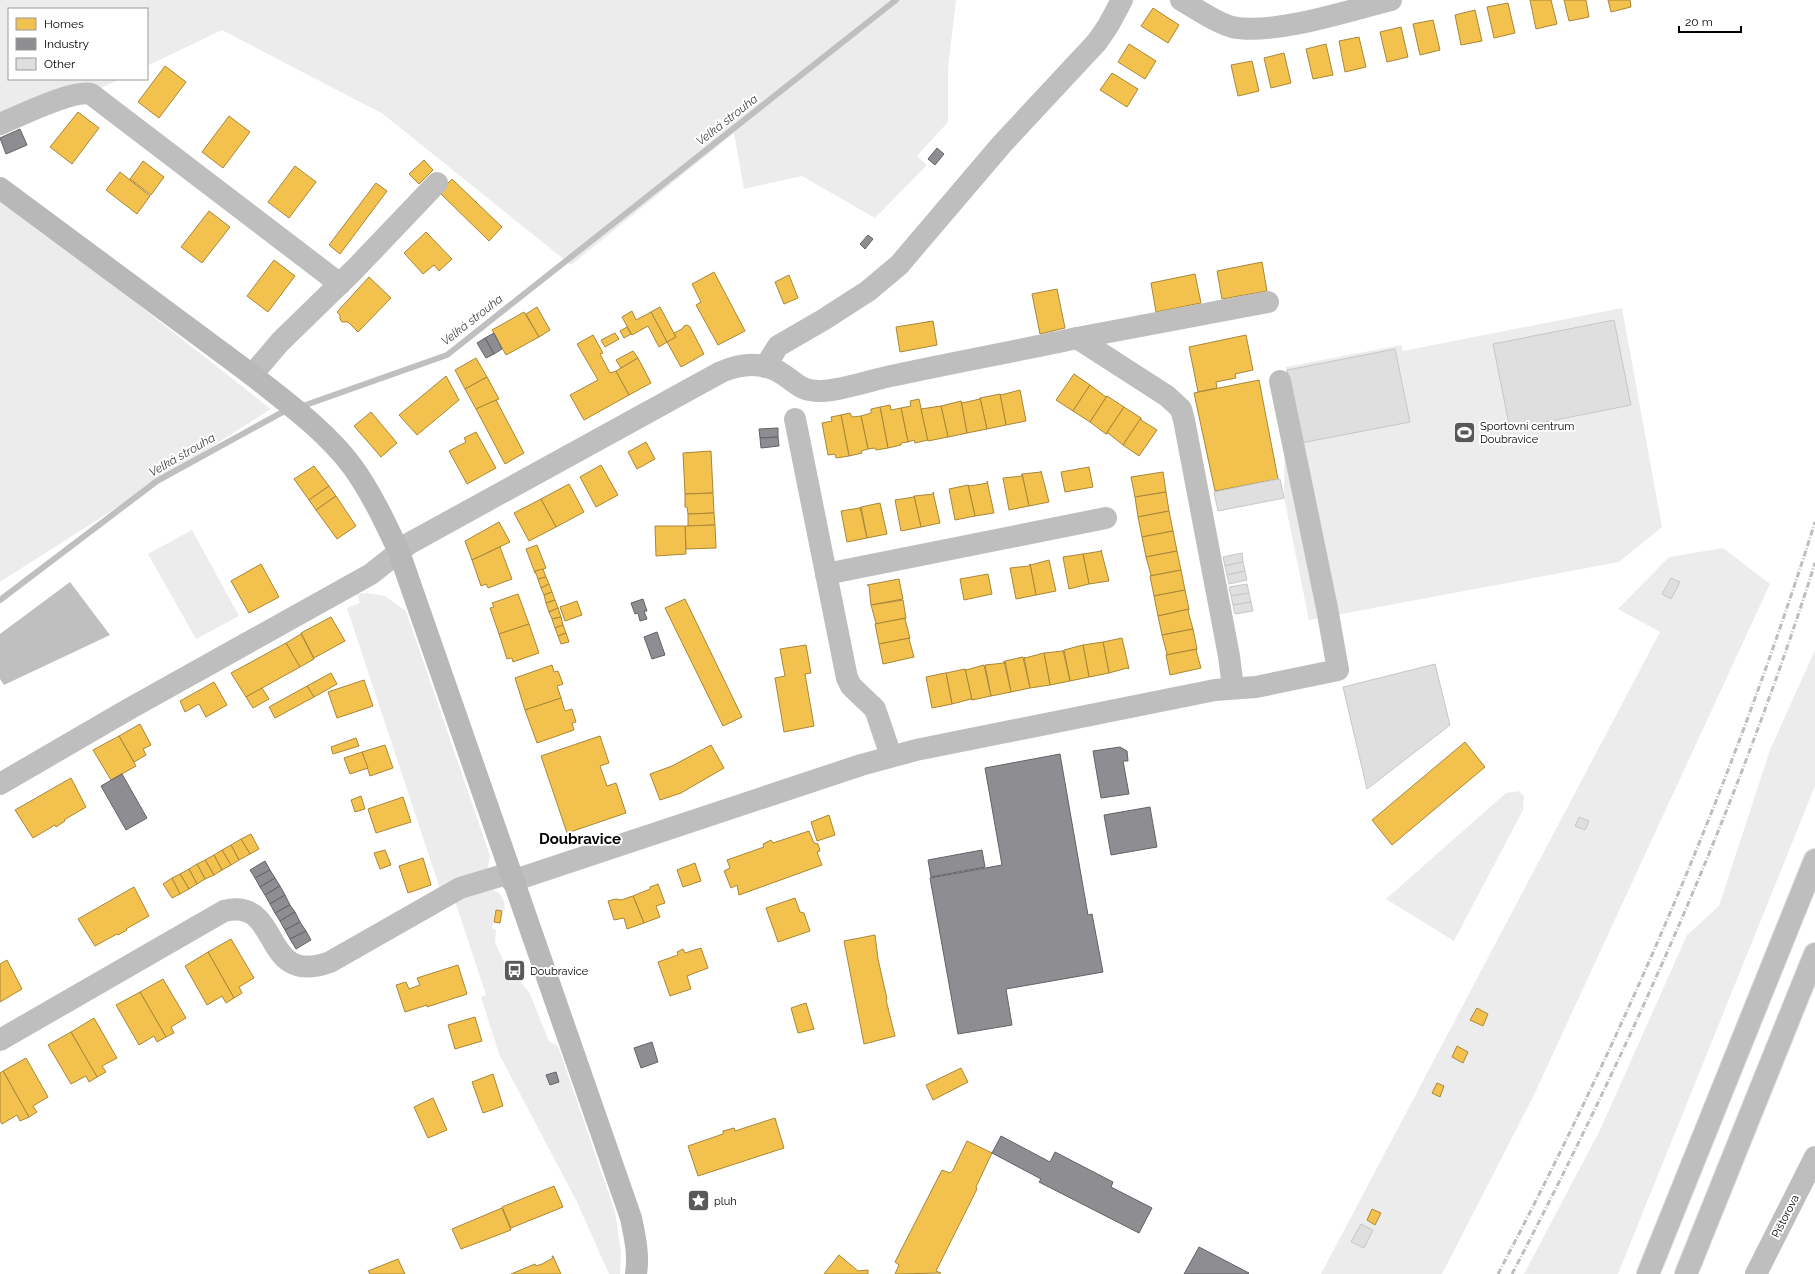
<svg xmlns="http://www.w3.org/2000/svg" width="1815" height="1274" font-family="Raleway,sans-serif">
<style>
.green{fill:#ececec}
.water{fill:#bfbfbf}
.homes{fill:#f2c14e;stroke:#a98737}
.industry{fill:#8d8d92;stroke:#636366}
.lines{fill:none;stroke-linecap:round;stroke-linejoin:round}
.stream{stroke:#bfbfbf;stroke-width:6}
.building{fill:#dfdfdf;stroke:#c7c7c7}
.highway-casing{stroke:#dbdbdb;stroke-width:24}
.street{stroke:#bebebe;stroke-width:22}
.secondary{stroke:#b8b8b8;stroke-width:22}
.highway{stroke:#bebebe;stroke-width:22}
.rail{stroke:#bebebe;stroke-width:3;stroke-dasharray:6 2 1 2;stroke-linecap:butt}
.labels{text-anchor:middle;stroke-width:4;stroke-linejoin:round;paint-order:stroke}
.poi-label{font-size:11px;fill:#000;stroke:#fff;text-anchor:start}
.street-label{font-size:11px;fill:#000;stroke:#fff}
.water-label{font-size:12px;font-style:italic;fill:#444;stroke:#fff}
.district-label{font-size:15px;font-weight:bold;fill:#000;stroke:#fff}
</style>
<rect width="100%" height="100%" fill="#fff"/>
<g class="green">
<path d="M0 0H956L948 69V122L917 156 927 165 875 218 802 176 744 189 734 133 571 265 383 114 222 30 147 66V9H9V79H120L0 137Z"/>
<path d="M0 198 37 225 271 409 0 582Z"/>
<path d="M1622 308 1662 527 1619 562 1309 620 1284 497 1286 367 1401 345 1403 351Z"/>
<path d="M192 530 239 616 196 639 148 554Z"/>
<path d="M1723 548 1770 584 1533 1097 1442 1274H1321L1660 632 1618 609 1669 557Z"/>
<path d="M368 593 385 596 406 611 490 856 487 870 440 889 347 608 360 603 357 594Z"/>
<path d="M1815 650V786L1618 1274H1524L1600 1130 1687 935 1719 906 1770 750Z"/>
<path d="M1519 791 1524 797 1523 810 1454 941 1386 899 1506 793Z"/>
<path d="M493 890C504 894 504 901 505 911L495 910 492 928 496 930 495 942 512 980 518 979 529 992 549 1041 558 1046 615 1212 621 1252 620 1274H609L576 1200 499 1054 481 997 486 995 455 901 478 892Z"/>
</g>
<path class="water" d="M70 582 110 635 4 685 0 679V634Z"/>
<g class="homes">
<path d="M1530 0H1551L1557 24 1536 29Z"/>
<path d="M1564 0H1586L1589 17 1569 21Z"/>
<path d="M1608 0H1630L1631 7 1611 12Z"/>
<path d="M1508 3 1515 33 1494 38 1487 7Z"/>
<path d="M1153 8 1179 25 1168 43 1141 26Z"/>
<path d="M1475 10 1482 41 1461 45 1455 15Z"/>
<path d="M1433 20 1440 50 1420 55 1413 24Z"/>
<path d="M1401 27 1408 57 1387 62 1380 32Z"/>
<path d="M1359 37 1366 67 1345 72 1339 41Z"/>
<path d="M1129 44 1156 61 1145 79 1118 62Z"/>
<path d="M1326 44 1333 75 1313 79 1306 49Z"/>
<path d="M1284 53 1291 83 1271 88 1264 58Z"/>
<path d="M1252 61 1259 91 1238 96 1231 65Z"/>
<path d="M165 66 186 82 159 118 138 102Z"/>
<path d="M1112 73 1138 89 1127 107 1100 90Z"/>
<path d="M78 112 99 128 72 164 50 147Z"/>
<path d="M229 116 250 132 223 168 202 152Z"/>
<path d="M424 160 433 170 419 184 409 174Z"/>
<path d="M143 161 164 177 151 195 130 179Z"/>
<path d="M295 166 316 182 289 218 268 202Z"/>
<path d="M120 172 150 196 137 214 106 190Z"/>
<path d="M452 179 502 227 489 241 439 192Z"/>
<path d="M376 183 387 191 340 254 329 245Z"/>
<path d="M209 211 230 227 202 263 181 247Z"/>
<path d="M426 232 452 259 439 271 434 265 423 274 404 253Z"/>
<path d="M274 260 295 276 268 312 247 296Z"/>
<path d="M1262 262 1267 291 1222 299 1217 271Z"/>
<path d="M714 272 745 331 718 345 696 305 701 302 692 284Z"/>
<path d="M1195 274 1201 303 1156 312 1151 283Z"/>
<path d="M789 275 798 298 784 304 775 282Z"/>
<path d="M369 277 391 298 358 332 348 322H342L340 319V315L337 312Z"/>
<path d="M1057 289 1065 328 1040 334 1032 294Z"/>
<path d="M537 307 550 330 539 337 526 314Z"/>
<path d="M660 307 676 337 667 342 651 312Z"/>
<path d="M632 311 636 320 651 312 667 342 659 347 648 326 632 335 622 317Z"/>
<path d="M524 312 539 337 506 355 492 330Z"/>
<path d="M933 321 937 345 900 352 896 327Z"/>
<path d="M687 325 690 327 704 354 681 367 667 342 676 337 674 333 682 329 684 326Z"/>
<path d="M627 327 631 334 624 338 620 331Z"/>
<path d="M615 333 619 339 605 347 601 340Z"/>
<path d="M593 335 603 353 600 354 610 373 616 371 629 395 584 420 570 395 598 380 577 344Z"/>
<path d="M1246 335 1253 370 1235 374 1236 378 1216 382 1217 388 1198 392 1189 347Z"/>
<path d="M633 351 638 358 621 368 616 360Z"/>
<path d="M476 358 487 377 465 389 455 370Z"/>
<path d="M638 358 651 383 629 395 616 371Z"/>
<path d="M1074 374 1090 385 1073 411 1056 400Z"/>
<path d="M446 376 459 400 417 435 399 415Z"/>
<path d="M487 377 499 399 476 409 465 389Z"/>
<path d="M1259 380 1278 479 1215 491 1194 393Z"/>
<path d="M1090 385 1106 397 1107 396 1090 422 1073 411Z"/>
<path d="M1020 390 1026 421 1006 425 1000 394 1001 395Z"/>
<path d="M1000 394 1006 425 987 429 980 398Z"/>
<path d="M1107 396 1124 407 1106 434 1090 422Z"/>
<path d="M980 398 987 429 967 433 961 401 962 403 980 399Z"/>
<path d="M919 399 928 440 915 443 914 440 908 442 901 408 911 406 910 401Z"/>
<path d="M496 400 524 453 505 464 476 409Z"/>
<path d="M961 401 967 433 948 437 941 406Z"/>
<path d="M890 405 891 410 901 408 908 442 901 443V445L888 448 880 407Z"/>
<path d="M941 406 948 437 928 441 921 409Z"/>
<path d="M880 407 888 448 876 450 875 448 868 449 861 416 871 413V409Z"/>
<path d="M1124 407 1141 418 1123 445 1108 433 1106 434Z"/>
<path d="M371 412 397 443 381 457 354 426Z"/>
<path d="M850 413 852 417 861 416 868 449 861 451 862 453 849 456 841 415Z"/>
<path d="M841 415 849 456 836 458 835 454 828 455 822 423 832 421 831 417Z"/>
<path d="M1141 418V420L1157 430 1139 456 1123 445Z"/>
<path d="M476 432 496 468 467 484 449 451 466 442 464 438Z"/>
<path d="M646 442 655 459 637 469 628 452Z"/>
<path d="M711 451 713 493 685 494 683 453Z"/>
<path d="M601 465 618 495 596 507 580 477Z"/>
<path d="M314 466 329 486 309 500 294 479Z"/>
<path d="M1089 467 1093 487 1065 492 1061 472Z"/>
<path d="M1041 471 1049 502 1029 506 1022 474 1041 472Z"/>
<path d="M1163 472 1166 492 1135 497 1131 477Z"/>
<path d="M1022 474 1029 506 1009 510 1003 478 1022 476Z"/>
<path d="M987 481 994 513 975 516 968 485 970 486 988 483Z"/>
<path d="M569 484 584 512 556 527 541 499Z"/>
<path d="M968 485 975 516 955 520 949 489Z"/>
<path d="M329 486 336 496 316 510 309 500Z"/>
<path d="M933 492 940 523 921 527 914 496 934 494Z"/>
<path d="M1166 492 1169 511 1138 517 1135 497Z"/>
<path d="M713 493 714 513 688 514 687 507H685V494Z"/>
<path d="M336 496 356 526 337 539 316 510Z"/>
<path d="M914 496 921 527 901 531 895 500 914 497Z"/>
<path d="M541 499 556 527 529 541 514 513Z"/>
<path d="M880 503 887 534 867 538 861 507Z"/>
<path d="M860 507 867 538 847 542 841 511 860 508Z"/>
<path d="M1169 511 1173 531 1142 537 1138 517Z"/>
<path d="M714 513 715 525 688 526V514Z"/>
<path d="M499 522 510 542 472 560 465 541Z"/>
<path d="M715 525 716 548 686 549 685 526Z"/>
<path d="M655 526H685L686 554 656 556Z"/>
<path d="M1173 531 1177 551 1146 557 1142 537Z"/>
<path d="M537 545 546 568 535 573 526 549Z"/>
<path d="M500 547 512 579 488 588 486 584 481 586 472 560Z"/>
<path d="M1101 550 1109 581 1089 584 1083 554 1102 551Z"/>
<path d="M1177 551 1181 570 1150 576 1151 575 1146 557Z"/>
<path d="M1083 554 1089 584 1069 589 1063 557Z"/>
<path d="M1049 560 1056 591 1036 595 1030 564 1031 565Z"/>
<path d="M261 564 279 597 249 613 231 581Z"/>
<path d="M1030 564 1036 595 1016 599 1010 568 1029 566Z"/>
<path d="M543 569 546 577 538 579 535 571Z"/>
<path d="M1181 570 1185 590 1154 596 1150 576Z"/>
<path d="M988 574 992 594 964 600 960 579Z"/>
<path d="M546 577 549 584 541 588 538 579Z"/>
<path d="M899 579 903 599 871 605 869 586 867 585Z"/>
<path d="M549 584 552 592 544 595 541 588Z"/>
<path d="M1185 590 1189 609 1158 616 1154 596Z"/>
<path d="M552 592 555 600 546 603 544 595Z"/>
<path d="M518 594 529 624 499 634 490 608 494 607 492 603Z"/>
<path d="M685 599 742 717 723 726 665 608Z"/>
<path d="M555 600 558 608 549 612 546 603Z"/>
<path d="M903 600 906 618 875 624 876 623 871 605Z"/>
<path d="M577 601 582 615 565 621 560 607Z"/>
<path d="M558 608 561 617 552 619 549 612Z"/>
<path d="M1189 609 1188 611 1193 629 1162 635 1158 616Z"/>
<path d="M331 617 345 641 314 658 301 633Z"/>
<path d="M561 617 563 625 555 628 552 619Z"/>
<path d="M906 618 905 619 910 638 879 644 875 624Z"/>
<path d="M529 624 539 653 513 662 512 658 507 659 499 634Z"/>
<path d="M563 625 566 633 558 636 555 628Z"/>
<path d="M1193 629 1197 649 1166 655 1167 654 1162 635Z"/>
<path d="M566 633 569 642 561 644 558 636Z"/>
<path d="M301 634 314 659 300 667 286 643Z"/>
<path d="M910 638 909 639 914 657 883 664 879 644Z"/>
<path d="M1122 638 1129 669 1127 668 1109 673 1103 642Z"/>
<path d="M1103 642 1109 673 1089 677 1083 645Z"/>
<path d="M286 643 300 667 246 697 231 673Z"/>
<path d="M806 645 811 673 805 674 814 726 784 732 775 678 785 676 780 649Z"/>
<path d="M1083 645 1089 677 1070 681 1064 650Z"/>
<path d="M1197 649 1196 650 1201 668 1170 675 1166 655Z"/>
<path d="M1063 650 1070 681 1050 685 1044 653 1063 651Z"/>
<path d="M1044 653 1050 685 1030 688 1024 657 1025 658Z"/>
<path d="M1023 657 1030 688 1011 692 1005 661Z"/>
<path d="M1004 661 1011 692 991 696 985 665 1004 663Z"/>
<path d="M552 665 554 672 558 671 563 684 557 686 561 698 525 710 515 678Z"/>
<path d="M984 665 991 696 972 700 965 669 966 670Z"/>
<path d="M965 669 972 700 971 699 952 704 946 673Z"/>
<path d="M331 673 337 684 314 697 307 686Z"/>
<path d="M945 673H946L952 704 932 708 926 677Z"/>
<path d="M364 680 373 706 337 718 328 692Z"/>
<path d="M214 682 227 705 206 717 199 704 185 712 180 701Z"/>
<path d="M307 686 314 697 275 718 269 707Z"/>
<path d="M262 688 269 699 253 708 246 697Z"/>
<path d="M561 698 565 711 572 709 576 722 572 723 574 730 537 743 525 710Z"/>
<path d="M140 724 151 745 143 749 146 755 134 762 119 736Z"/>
<path d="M119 736 136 766 111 780 93 750Z"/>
<path d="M600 736 609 763 600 766 607 786 616 783 626 813 567 833 541 756Z"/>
<path d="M356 738 359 746 333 754 331 747Z"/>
<path d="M1465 742 1485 767 1392 845 1372 820Z"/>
<path d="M385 745 393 768 370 776 362 752Z"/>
<path d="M711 745 724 768 681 793 660 800 650 774 672 766Z"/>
<path d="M362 752 368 768 350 774 344 758Z"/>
<path d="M71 778 86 807 64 820 65 821 56 827 55 825 33 838 15 810Z"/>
<path d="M361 796 365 809 355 812 351 800Z"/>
<path d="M403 797 411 822 376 833 368 809Z"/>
<path d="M829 815 835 835 817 841 811 822Z"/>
<path d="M809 831 814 843 818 844 820 851 817 852 822 865 739 895 737 885 731 888 724 871 730 868 727 860 764 847 763 844 771 840 773 843Z"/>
<path d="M251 834 259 849 250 854 241 839Z"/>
<path d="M241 839 250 854 239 860 231 845Z"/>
<path d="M231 845 239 860 231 865 222 850Z"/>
<path d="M222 850 231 865 222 870 214 855Z"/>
<path d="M385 850 391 865 380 869 374 853Z"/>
<path d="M214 855 222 870 214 875 205 860Z"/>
<path d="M423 858 431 885 408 893 399 866Z"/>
<path d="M205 860 214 875 205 879 197 864Z"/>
<path d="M695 863 701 881 683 887 677 870Z"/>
<path d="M197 864 205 879 197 884 189 869Z"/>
<path d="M189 869 197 884 189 889 180 874Z"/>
<path d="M180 874 189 889 180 894 172 878Z"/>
<path d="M172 878 180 894 172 898 163 884Z"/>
<path d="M658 884 665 903 656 906 660 917 644 923 633 896 650 889V887Z"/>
<path d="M134 887 149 916 126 929 127 930 118 935 117 934 95 946 78 919Z"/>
<path d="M633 896 644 923 627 929 624 918 614 920 608 901 616 899 621 900Z"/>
<path d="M795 898 800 912 804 913 810 931 778 942 766 908Z"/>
<path d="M496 910 502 911 500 923 494 922Z"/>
<path d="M875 935 878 959 887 999 886 1000 895 1036 864 1044 844 941Z"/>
<path d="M231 939 254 978 239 987 242 993 234 998 208 952Z"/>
<path d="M701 948 708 968 687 976 691 989 670 996 658 962 678 955 677 952 683 949 685 953Z"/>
<path d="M208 952 234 998 226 1003 222 996 207 1005 185 966Z"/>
<path d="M7 960 22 989 0 1002V964Z"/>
<path d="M458 965 467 994 427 1007V1005L405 1012 396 985 406 982 409 989 420 985 417 978Z"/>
<path d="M163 979 186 1018 171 1027 174 1033 166 1037 140 992Z"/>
<path d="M140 992 166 1037 157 1042 154 1036 139 1045 116 1005Z"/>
<path d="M806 1003 814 1029 798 1033 791 1008Z"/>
<path d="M1477 1008 1488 1014 1483 1026 1470 1020Z"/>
<path d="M475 1017 482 1041 455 1049 448 1025Z"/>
<path d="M94 1018 117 1058 102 1066 106 1072 97 1077 71 1032Z"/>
<path d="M71 1032 97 1077 89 1082 86 1076 71 1084 48 1045Z"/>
<path d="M1457 1046 1468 1052 1463 1063 1452 1057Z"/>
<path d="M26 1058 48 1097 33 1106 37 1112 29 1117 3 1071Z"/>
<path d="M961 1068 968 1082 933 1100 926 1085Z"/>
<path d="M3 1071 29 1117 20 1121 17 1115 2 1124 0 1121V1073Z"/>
<path d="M493 1074 503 1106 483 1113 472 1082Z"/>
<path d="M1437 1083 1444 1086 1440 1097 1432 1093Z"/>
<path d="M433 1098 447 1130 428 1138 414 1107Z"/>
<path d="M775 1118 784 1148 698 1176 688 1146 723 1134V1131L734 1128 735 1131Z"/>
<path d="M967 1141 992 1153 976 1187 977 1189 936 1271 941 1273 895 1274 899 1265 895 1262 942 1170 950 1173 953 1170Z"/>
<path d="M554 1186 563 1207 511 1228 502 1207Z"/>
<path d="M502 1208 511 1230 461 1249 452 1229Z"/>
<path d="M1372 1209 1381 1213 1375 1225 1367 1220Z"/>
<path d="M839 1255 858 1271 868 1270V1274H824Z"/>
<path d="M552 1256H553L561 1274H511L535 1264 536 1266 542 1264 553 1258Z"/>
<path d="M398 1259 405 1274H370L368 1271Z"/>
</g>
<g class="industry">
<path d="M20 129 27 145 6 154 0 138Z"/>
<path d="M937 148 944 154 935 165 928 159Z"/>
<path d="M868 235 873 239 865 249 860 244Z"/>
<path d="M494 333 502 349 494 354 485 338Z"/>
<path d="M485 338 494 354 486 358 477 343Z"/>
<path d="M778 428V437L760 438 759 429Z"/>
<path d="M778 437 779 446 761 448 760 438Z"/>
<path d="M643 599 647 611H644L647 619 640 621 638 613 635 614 631 603Z"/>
<path d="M657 632 665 655 652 659 644 637Z"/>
<path d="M1120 747 1127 751 1128 761H1123L1129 794 1101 798 1093 751Z"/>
<path d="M1060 754 1088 915 1092 914 1103 972 1006 989 1012 1025 958 1034 930 878 1002 865 985 768Z"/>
<path d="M122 774 147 818 126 830 101 786Z"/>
<path d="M1150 807 1157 847 1111 855 1104 815Z"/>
<path d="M982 850 985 867 931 877 928 860Z"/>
<path d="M265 861 270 870 255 878 250 870Z"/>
<path d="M270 870 275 878 260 887 255 878Z"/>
<path d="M275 878 280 886 265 895 260 887Z"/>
<path d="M280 886 285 895 270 904 265 895Z"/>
<path d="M285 895 290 905 275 913 270 904Z"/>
<path d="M290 905 295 912 280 921 275 913Z"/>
<path d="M295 912 300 922 285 930 280 921Z"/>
<path d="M300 922 306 931 290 939 285 930Z"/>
<path d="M306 931 311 940 296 949 290 939Z"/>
<path d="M652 1042 658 1062 641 1068 634 1048Z"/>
<path d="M556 1072 559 1082 550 1085 546 1075Z"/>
<path d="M1001 1136 1050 1162 1055 1152 1113 1182 1111 1187 1152 1208 1139 1233 1039 1182 1041 1179 992 1153Z"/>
<path d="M1199 1247 1249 1273 1248 1274H1184Z"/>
</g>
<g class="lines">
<g class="stream">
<path d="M300 407 447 355 896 0"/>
<path d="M0 600 157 481 279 414 289 410"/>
</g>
</g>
<g class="building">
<path d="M1614 320 1631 405 1510 429 1493 344Z"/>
<path d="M1395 349 1410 422 1301 443 1287 370Z"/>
<path d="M1278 479H1280L1284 498 1218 511 1214 492Z"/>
<path d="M1242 553 1243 562 1225 566 1223 557Z"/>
<path d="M1243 562 1245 571 1227 575 1225 566Z"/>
<path d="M1245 571 1247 580 1229 584 1227 575Z"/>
<path d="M1671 578 1680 582 1671 599 1662 594Z"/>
<path d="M1247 584 1249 593 1231 596 1229 587Z"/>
<path d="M1249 593 1251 602 1233 605 1231 596Z"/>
<path d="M1251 602 1253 611 1235 614 1233 605Z"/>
<path d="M1435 664 1450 725 1367 789 1343 687Z"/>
<path d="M1579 817 1589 821 1585 830 1575 826Z"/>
<path d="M1361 1224 1373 1230 1364 1248 1351 1242Z"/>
</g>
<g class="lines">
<defs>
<g id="highway">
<path d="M1648 1274 1815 860"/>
<path d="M1686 1274 1815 954"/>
</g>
</defs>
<use href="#highway" class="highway-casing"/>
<g class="street">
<path d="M1181 0C1197 9 1214 22 1232 27 1272 36 1351 10 1391 0"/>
<path d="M0 124C19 116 74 89 91 94L340 284"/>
<path d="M1077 338 1268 302"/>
<path d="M765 367 778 346 823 320 868 291 899 265 1002 144 1097 42 1108 26 1122 0"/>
<path d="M252 375 280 342 355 269 437 183"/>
<path d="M795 419 847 678 851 686 875 709 891 756"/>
<path d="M826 574 1106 518"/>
<path d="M0 784 129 709 371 574 410 543 721 372C742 363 764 361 784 375 798 385 803 392 822 391 844 390 873 379 896 375 956 362 1017 351 1077 338L1167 396 1181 409 1184 420 1229 656 1233 688"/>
<path d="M512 881 861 765 916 750 1215 690 1256 687 1338 670 1327 608 1280 381"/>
<path d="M0 1040 224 911C283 896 259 988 330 962L460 888 510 873"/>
<path d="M1756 1274 1815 1157"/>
</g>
<path class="secondary" d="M0 188 252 375C286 402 326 431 352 466 371 492 385 522 399 552L631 1218C635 1237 639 1255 636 1274"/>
<use href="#highway" class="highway"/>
<g class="rail">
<path d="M1498 1274C1625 1033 1733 782 1815 522"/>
<path d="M1512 1274C1631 1046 1737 809 1815 563"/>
</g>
</g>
<defs>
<symbol id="stadium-square" viewBox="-11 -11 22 22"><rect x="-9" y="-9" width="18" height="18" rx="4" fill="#595959" stroke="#fff"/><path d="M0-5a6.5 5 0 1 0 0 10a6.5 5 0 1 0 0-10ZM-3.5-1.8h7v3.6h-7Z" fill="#fff"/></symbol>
<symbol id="bus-square" viewBox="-11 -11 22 22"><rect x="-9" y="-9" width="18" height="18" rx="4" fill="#595959" stroke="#fff"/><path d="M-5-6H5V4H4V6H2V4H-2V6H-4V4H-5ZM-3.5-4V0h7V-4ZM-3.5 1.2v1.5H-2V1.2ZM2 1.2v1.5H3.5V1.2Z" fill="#fff"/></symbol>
<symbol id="sight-square" viewBox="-11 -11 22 22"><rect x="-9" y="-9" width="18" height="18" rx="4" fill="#595959" stroke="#fff"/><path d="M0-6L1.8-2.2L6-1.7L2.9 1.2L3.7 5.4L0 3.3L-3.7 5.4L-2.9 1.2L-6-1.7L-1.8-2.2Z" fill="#fff"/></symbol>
</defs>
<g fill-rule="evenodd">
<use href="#stadium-square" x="1452" y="420" width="25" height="25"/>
<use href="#bus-square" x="502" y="958" width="25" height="25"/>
<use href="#sight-square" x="686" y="1188" width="25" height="25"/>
</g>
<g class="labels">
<g class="poi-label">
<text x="1480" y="430">Sportovní centrum<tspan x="1480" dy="13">Doubravice</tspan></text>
<text x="530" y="975">Doubravice</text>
<text x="714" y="1205">pluh</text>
</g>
<g class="street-label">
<text transform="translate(1785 1216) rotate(-63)" y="4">Pištorova</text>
</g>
<g class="water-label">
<text transform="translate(727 120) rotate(-38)" y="4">Velká strouha</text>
<text transform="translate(472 320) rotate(-38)" y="4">Velká strouha</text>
<text transform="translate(182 455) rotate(-30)" y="4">Velká strouha</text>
</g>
<g class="district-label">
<text x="580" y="844">Doubravice</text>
</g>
</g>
<rect x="8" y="8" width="140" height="72" fill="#ffffff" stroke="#999999"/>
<rect x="16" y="18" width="20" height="12" fill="#f2c14e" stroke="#999999"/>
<text x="44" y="28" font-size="12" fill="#000000">Homes</text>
<rect x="16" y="38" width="20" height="12" fill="#8d8d92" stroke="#999999"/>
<text x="44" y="48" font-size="12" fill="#000000">Industry</text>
<rect x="16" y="58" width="20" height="12" fill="#dfdfdf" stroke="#999999"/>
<text x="44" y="68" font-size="12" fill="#000000">Other</text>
<path d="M1679 26v6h62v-6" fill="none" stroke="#000000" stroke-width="2"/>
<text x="1685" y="26" font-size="12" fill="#000000" stroke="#ffffff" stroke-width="3" paint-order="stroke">20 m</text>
</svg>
